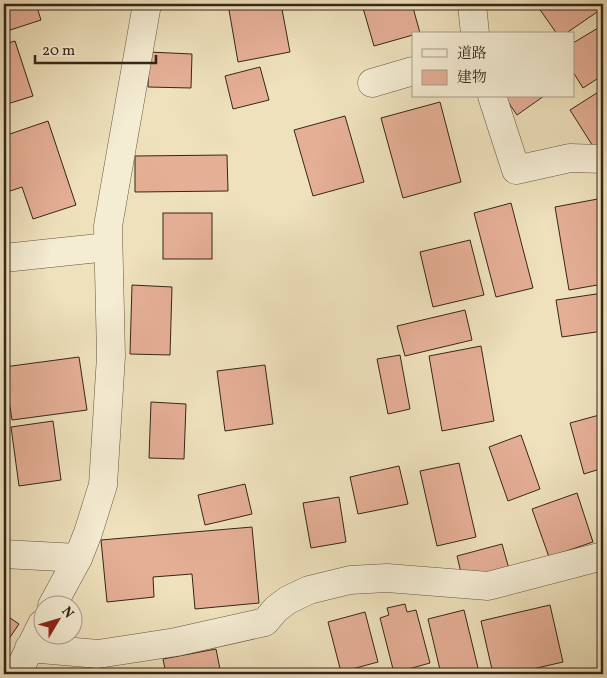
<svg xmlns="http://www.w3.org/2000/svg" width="607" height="678" font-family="Vollkorn,'Noto Serif JP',serif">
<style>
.building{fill:#e5af96;stroke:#362619}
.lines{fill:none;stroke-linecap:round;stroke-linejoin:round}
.street-casing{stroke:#645542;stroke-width:29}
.street{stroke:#f4ecd3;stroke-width:28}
</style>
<rect width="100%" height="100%" fill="#eee1bc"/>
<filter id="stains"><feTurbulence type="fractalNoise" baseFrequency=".004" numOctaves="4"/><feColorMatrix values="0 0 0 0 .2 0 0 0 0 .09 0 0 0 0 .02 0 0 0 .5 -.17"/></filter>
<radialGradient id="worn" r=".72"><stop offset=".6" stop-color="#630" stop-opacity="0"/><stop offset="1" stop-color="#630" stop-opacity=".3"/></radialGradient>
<g class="building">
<path d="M4 4H36L41 20 4 32Z"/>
<path d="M228 4H281L290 52 238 62Z"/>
<path d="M377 4H412L420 33 374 46 363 8Z"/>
<path d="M536 4H600L603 8 565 34H557Z"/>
<path d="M603 25V75L583 88 573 72V43Z"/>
<path d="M15 41 33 96 4 105V44Z"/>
<path d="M149 52 192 54 191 88 148 87Z"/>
<path d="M260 67 269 100 233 109 225 76Z"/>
<path d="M603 89V146L596 151 570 110Z"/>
<path d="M504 96H544L517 115Z"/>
<path d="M440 102 461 182 403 198 381 118Z"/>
<path d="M345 116 364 182 313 196 294 130Z"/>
<path d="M48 121 76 205 33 219 22 187 4 193V136Z"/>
<path d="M227 155 228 191 135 192V156Z"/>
<path d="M603 198V284L569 290 555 207Z"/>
<path d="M511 203 533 288 496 297 474 213Z"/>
<rect x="163" y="213" width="49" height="46"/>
<path d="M470 240 484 295 433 307 420 252Z"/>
<path d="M132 285 172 287 170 355 130 354Z"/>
<path d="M603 293V331L562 337 556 300Z"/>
<path d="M465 310 472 340 405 356 397 326Z"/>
<path d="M481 346 494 421 442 431 429 356Z"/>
<path d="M400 355 410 409 388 414 377 359Z"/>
<path d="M79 357 87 410 12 420 4 367Z"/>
<path d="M265 365 273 424 225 431 217 371Z"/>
<path d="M151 402 186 404 184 459 149 458Z"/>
<path d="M603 414V468L584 474 570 423Z"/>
<path d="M53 421 61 480 19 486 11 427Z"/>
<path d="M521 435 540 489 508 501 489 447Z"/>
<path d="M459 463 476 537 437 546 420 471Z"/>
<path d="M399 466 408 504 358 514 350 477Z"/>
<path d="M245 484 252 514 205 525 198 495Z"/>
<path d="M577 493 593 542 549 557 532 509Z"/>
<path d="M339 497 346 542 311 548 303 503Z"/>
<path d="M252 527 259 603 195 609 192 574 153 577 154 597 107 602 101 540Z"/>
<path d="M502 544 509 569 463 581 457 556Z"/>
<path d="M405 604 407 612 416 610 430 663 394 673 380 618 389 615 387 608Z"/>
<path d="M550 605 563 662 511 674H493L481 621Z"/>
<path d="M464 610 479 672 471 674H441L428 619Z"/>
<path d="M365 612 378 662 341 672 328 622Z"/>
<path d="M4 614 19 624 4 646Z"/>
<path d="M216 649 221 674H166L163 659Z"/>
</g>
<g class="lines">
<defs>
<g id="street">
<path d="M472 4 475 34"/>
<path d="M372 83 413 71"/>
<path d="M492 96 516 170 570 158 603 159"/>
<path d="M4 258 108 247"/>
<path d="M4 554 78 558"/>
<path d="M52 606 78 558 88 533 103 485 111 356 108 226 147 4"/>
<path d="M29 648 98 654 176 642 265 622 276 609 288 600 309 590 350 580 387 578 488 586 603 556"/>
<path d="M17 674 42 624"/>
</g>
</defs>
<use href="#street" class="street-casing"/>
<use href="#street" class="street"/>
</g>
<rect width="607" height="678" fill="none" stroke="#eee1bc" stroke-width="20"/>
<rect x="5" y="5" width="597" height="668" fill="none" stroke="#362619" stroke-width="2.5"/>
<rect x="10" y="10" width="587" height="658" fill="none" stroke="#362619"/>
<rect x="412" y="32" width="162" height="65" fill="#f4ecd3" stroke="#a89d89"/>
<rect x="422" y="49" width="25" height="8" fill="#f4ecd3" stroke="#a89d89"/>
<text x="457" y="58" font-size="15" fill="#362619">道路</text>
<rect x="422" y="70" width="25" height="15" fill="#e5af96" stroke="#a89d89"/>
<text x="457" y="82" font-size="15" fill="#362619">建物</text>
<g transform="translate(58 620) rotate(52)"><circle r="24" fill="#f4ecd3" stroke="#a89d89"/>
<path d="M0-4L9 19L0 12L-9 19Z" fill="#8f2418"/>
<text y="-8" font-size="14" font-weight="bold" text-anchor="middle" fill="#362619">N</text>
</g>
<path d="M35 55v8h121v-8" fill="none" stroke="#362619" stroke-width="2.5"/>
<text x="42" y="55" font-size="15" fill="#362619" stroke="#f4ecd3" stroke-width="4" paint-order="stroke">20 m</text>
<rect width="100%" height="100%" filter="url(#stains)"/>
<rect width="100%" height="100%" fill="url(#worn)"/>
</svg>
